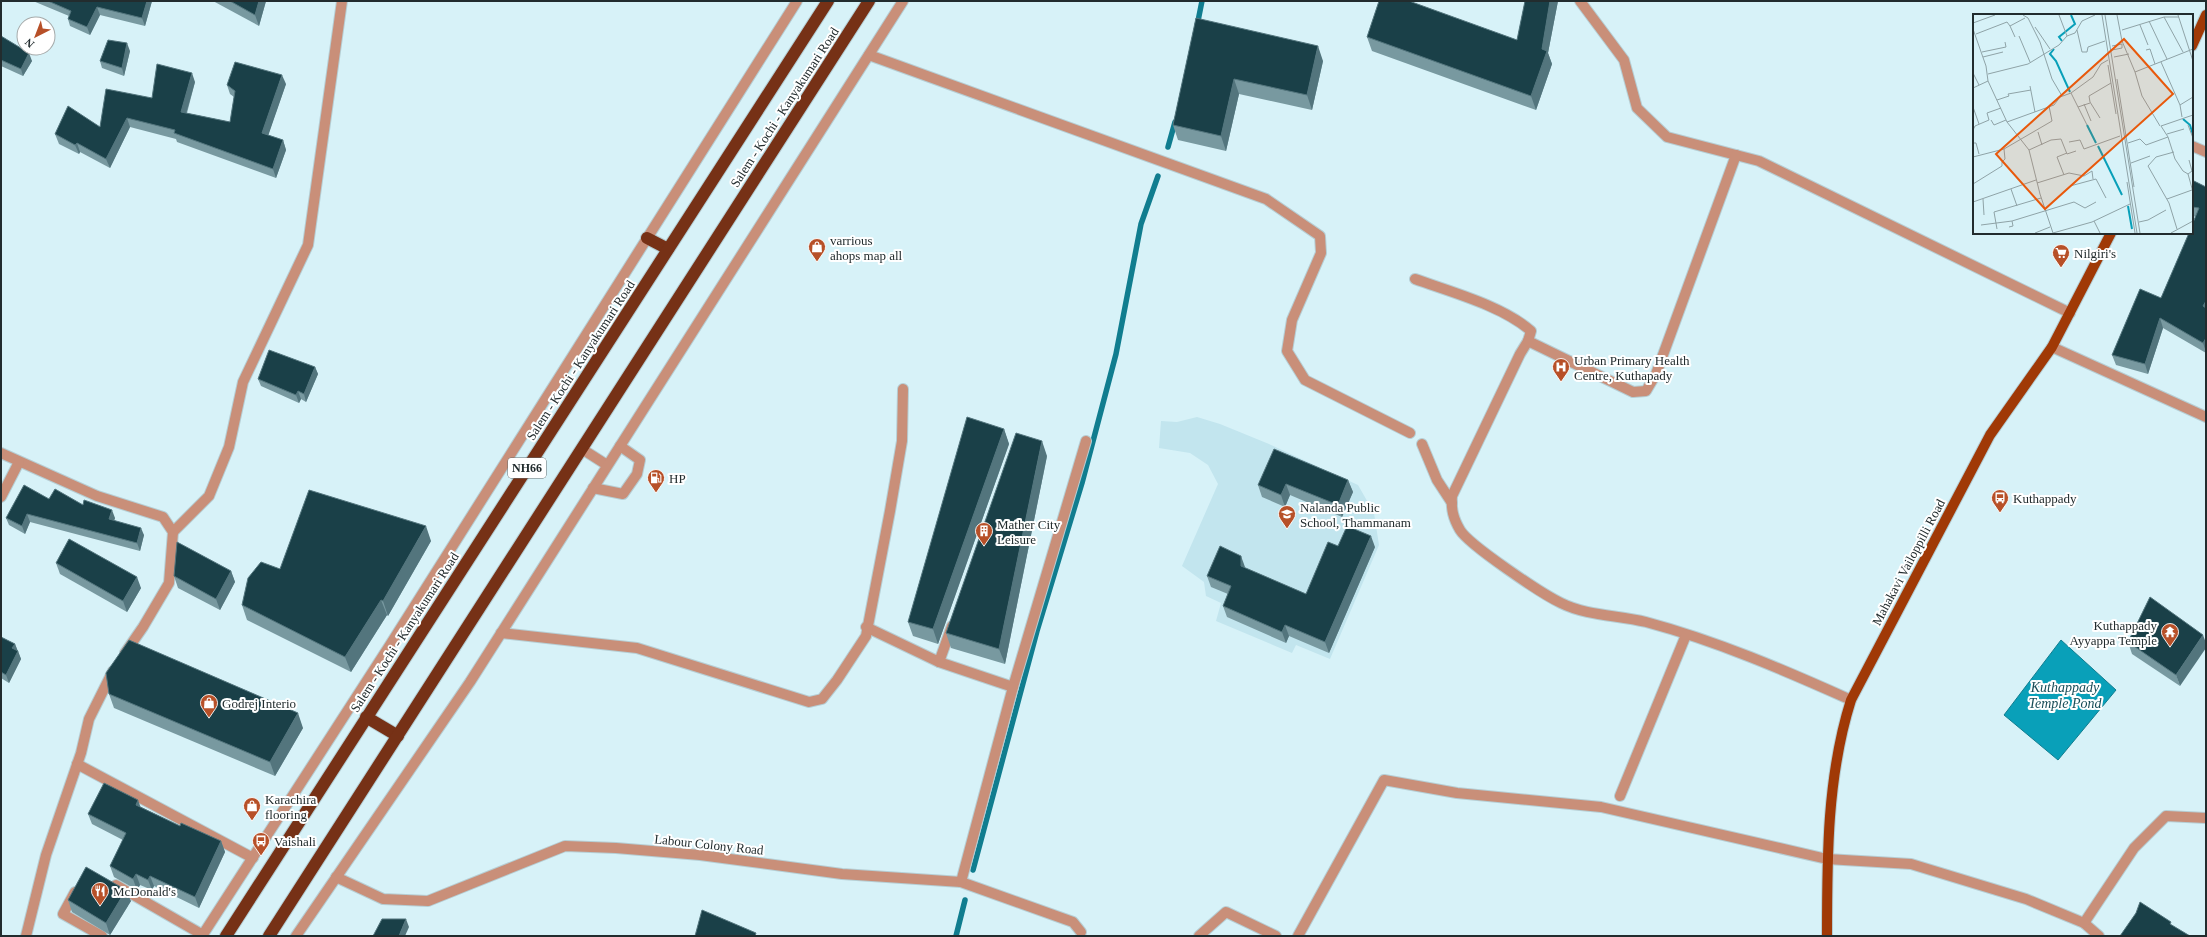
<svg xmlns="http://www.w3.org/2000/svg" width="2207" height="937" font-family="Georgia,serif">
<style>
.built{fill:#c2e5ee}
.water{fill:#09a0b9;stroke:#107d8f}
.lines{fill:none;stroke-linecap:round;stroke-linejoin:round}
.stream{stroke:#107d8f;stroke-width:5.5}
.minor-casing{stroke:#b6ced4;stroke-width:12}
.major-casing{stroke:#b6ced4;stroke-width:12}
.highway-casing{stroke:#b6ced4;stroke-width:14}
.minor{stroke:#c98f79;stroke-width:10}
.major{stroke:#a03906;stroke-width:10}
.highway{stroke:#763116;stroke-width:12}
.wall{fill:#7899a0}
.shaded-wall{fill:#53757d}
.building{fill:#1a4048;stroke:#53757d}
.labels{text-anchor:middle;stroke-width:4;stroke-linejoin:round;paint-order:stroke}
.shield{fill:#fff;stroke:#646b6d;stroke-width:1}
.shield-label{font-size:12px;font-weight:bold;fill:#222c2e}
.street-label{font-size:13px;fill:#222c2e;stroke:#fff}
.poi-label{font-size:13px;fill:#222c2e;stroke:#fff;text-anchor:start}
.water-label{font-size:14px;font-style:italic;fill:#184d58;stroke:#fff}
.inset-river{fill:none;stroke:#09a0b9;stroke-width:2}
.inset-road{fill:none;stroke:#8fa3a7;stroke-width:1}
.view{fill:#e8590c;fill-opacity:0.15;stroke:#e8590c;stroke-width:2}
.inset-edge{fill:none;stroke:#222c2e;stroke-width:2}
</style>
<rect width="100%" height="100%" fill="#d7f2f8"/>
<path class="built" d="M1197 417 1220 424 1269 444 1358 485 1374 513 1379 545 1330 659 1296 645 1292 653 1216 621 1221 603 1206 596 1204 582 1182 566 1218 484 1208 465 1190 453 1159 448 1161 421 1177 422Z"/>
<path class="water" d="M2061 640 2116 690 2058 760 2004 715Z"/>
<g class="lines">
<g class="stream">
<path d="M1197 26 1202 1"/>
<path d="M1168 147 1175 122"/>
<path d="M973 870 1037 631 1082 483 1116 354 1141 224 1158 176"/>
<path d="M956 936 965 900"/>
</g>
<defs>
<g id="minor">
<path d="M1580 1 1624 60 1637 108 1667 137 1759 161 2070 313"/>
<path d="M869 55 1266 199 1320 236 1321 253 1292 320 1287 351 1305 380 1410 433"/>
<path d="M2192 146 2206 152"/>
<path d="M1415 279C1451 292 1503 306 1531 331L1528 341 1520 354 1452 496C1451 509 1453 518 1460 530 1469 545 1542 594 1561 603 1587 616 1618 615 1646 622 1717 641 1784 670 1851 700"/>
<path d="M1528 341 1633 392 1646 391 1656 374 1736 155"/>
<path d="M2052 347 2206 417"/>
<path d="M1422 444 1437 480 1452 503"/>
<path d="M582 449 607 465"/>
<path d="M1 453 97 496 163 517 173 532 169 583 143 627 125 653"/>
<path d="M593 488 623 494 637 474 640 460 620 446"/>
<path d="M1 497 19 462"/>
<path d="M173 532 209 496 229 447 243 382 308 245 342 1"/>
<path d="M866 627 939 662 1013 687 1086 441"/>
<path d="M501 633 637 648 809 702 822 699 837 680 866 636 890 511 902 441 903 389"/>
<path d="M939 662 952 626"/>
<path d="M77 764 253 858"/>
<path d="M1620 796 1686 635"/>
<path d="M336 877 383 899 428 901 565 846 616 848 700 855 842 874 961 882 1073 922 1081 932"/>
<path d="M961 882 1013 687"/>
<path d="M116 885 203 935"/>
<path d="M75 892 63 914 102 936"/>
<path d="M2084 923 2099 936"/>
<path d="M26 936 46 855 81 753 89 719 113 671"/>
<path d="M202 936 390 645 797 1"/>
<path d="M296 936 470 682 903 1"/>
<path d="M1199 936 1226 912 1276 936"/>
<path d="M1298 936 1384 780 1457 793 1601 807 1827 859 1911 864 2026 899 2084 923 2134 848 2166 816 2206 818"/>
</g>
<g id="major">
<path d="M2192 46 2206 15"/>
<path d="M1827 936C1827 856 1827 776 1851 700L1990 435 2052 347 2111 233"/>
</g>
<g id="highway">
<path d="M647 238 668 249"/>
<path d="M366 717 398 736"/>
<path d="M226 936 828 1"/>
<path d="M269 936 869 1"/>
</g>
</defs>
<use href="#minor" class="minor-casing"/>
<use href="#major" class="major-casing"/>
<use href="#highway" class="highway-casing"/>
<use href="#minor" class="minor"/>
<use href="#major" class="major"/>
<use href="#highway" class="highway"/>
</g>
<g class="wall">
<path d="M33 1H152L145 26 100 15 90 35 70 26 68 19 69 16Z"/>
<path d="M213 1H266L259 26Z"/>
<path d="M1525 1H1558L1548 53 1552 64 1536 110 1372 51 1367 37 1517 40Z"/>
<path d="M1196 18 1323 61 1312 110 1239 94 1226 151 1178 140 1173 125Z"/>
<path d="M1 36 32 61 23 76 1 66Z"/>
<path d="M130 51 124 76 102 68 100 61Z"/>
<path d="M195 82 187 113 230 122 234 97 230 94 227 85 286 84 268 135 283 140 286 150 276 178 177 142 176 139 130 127 110 168 80 152 79 154 59 144 55 134 100 127 152 98Z"/>
<path d="M2192 180 2206 187V353L2163 328 2148 374 2116 365 2112 355 2161 298 2196 217 2192 216Z"/>
<path d="M315 367 318 374 306 402 301 399 299 403 261 386 258 379Z"/>
<path d="M1004 429 1009 444 938 644 913 636 908 622Z"/>
<path d="M1047 456 1005 664 951 648 946 633Z"/>
<path d="M1348 480 1353 492 1342 517 1290 495 1285 507 1262 497 1258 485Z"/>
<path d="M49 499 83 505 115 518 114 520 144 535 140 551 30 522 25 534 9 525 6 518Z"/>
<path d="M431 541 388 616 387 615 351 672 247 620 242 605 280 569Z"/>
<path d="M1338 546 1375 547 1329 653 1289 636 1286 643 1227 617 1223 606 1228 594 1211 587 1207 576 1245 567V568L1306 594Z"/>
<path d="M56 563 141 588 127 612 60 574Z"/>
<path d="M231 571 235 582 220 610 178 588 174 576Z"/>
<path d="M2150 597 2180 686 2132 654 2128 642Z"/>
<path d="M1 637 15 644 21 659 9 683 1 678Z"/>
<path d="M109 694 303 728 275 776 114 708Z"/>
<path d="M141 807 180 826 221 841 225 852 199 908 154 886 152 890 140 885 137 890 114 877 110 866 123 840 92 824 88 814Z"/>
<path d="M68 900 131 901 110 935 72 912Z"/>
</g>
<g class="shaded-wall">
<path d="M147 1H152L145 26 142 18Z"/>
<path d="M259 1H266L259 26 255 15Z"/>
<path d="M1550 1H1558L1548 53 1552 64 1536 110 1531 96 1542 49Z"/>
<path d="M97 7 100 15 90 35 87 27Z"/>
<path d="M127 43 130 51 124 76 122 68Z"/>
<path d="M1318 46 1323 61 1312 110 1307 95Z"/>
<path d="M29 53 32 61 23 76 21 69Z"/>
<path d="M192 73 195 82 184 121 181 112Z"/>
<path d="M282 75 286 84 266 142 262 133Z"/>
<path d="M1234 79 1239 94 1226 151 1221 136Z"/>
<path d="M127 118 130 127 110 168 106 159Z"/>
<path d="M283 140 286 150 276 178 273 169Z"/>
<path d="M77 143 80 152 79 154 75 145Z"/>
<path d="M2206 301V314L2203 306Z"/>
<path d="M2160 318 2163 328 2148 374 2145 364Z"/>
<path d="M2206 338V352L2203 343Z"/>
<path d="M315 367 318 374 306 402 304 394Z"/>
<path d="M298 391 301 399 299 403 296 395Z"/>
<path d="M1004 429 1009 444 938 644 933 629Z"/>
<path d="M1042 441 1047 456 1005 664 999 649Z"/>
<path d="M1348 480 1353 492 1342 517 1338 505Z"/>
<path d="M1286 484 1290 495 1285 507 1281 495Z"/>
<path d="M112 510 115 518 112 527 109 519Z"/>
<path d="M27 514 30 522 25 534 22 526Z"/>
<path d="M426 526 431 541 388 616 383 601Z"/>
<path d="M141 528 144 535 140 551 137 543Z"/>
<path d="M1371 536 1375 547 1329 653 1325 642Z"/>
<path d="M1241 556 1245 567V577L1241 566Z"/>
<path d="M231 571 235 582 220 610 216 599Z"/>
<path d="M137 577 141 588 127 612 123 601Z"/>
<path d="M381 600 387 615 351 672 345 657Z"/>
<path d="M1285 625 1289 636 1286 643 1282 632Z"/>
<path d="M2203 635 2206 643V648L2180 686 2176 675Z"/>
<path d="M15 644 18 652 12 648Z"/>
<path d="M18 651 21 659 9 683 6 675Z"/>
<path d="M298 713 303 728 275 776 270 762Z"/>
<path d="M138 800 142 811 136 805Z"/>
<path d="M221 841 225 852 199 908 195 897Z"/>
<path d="M136 874 140 885 137 890 133 879Z"/>
<path d="M150 876 154 886 152 890 148 880Z"/>
<path d="M126 890 131 901 110 935 106 923Z"/>
<path d="M406 919 409 927 405 936H399Z"/>
</g>
<g class="building">
<path d="M48 1H147L142 18 97 7 87 27 68 19 71 11Z"/>
<path d="M230 1H259L255 15Z"/>
<path d="M1379 1H1409L1517 40 1525 1H1550L1542 49 1547 51 1531 96 1367 37Z"/>
<path d="M1196 18 1318 46 1307 95 1234 79 1221 136 1173 125Z"/>
<path d="M1 36 29 53 21 69 1 60Z"/>
<path d="M108 40 127 43 122 68 100 61Z"/>
<path d="M235 62 282 75 262 133 283 140 273 169 174 133 175 130 127 118 106 159 77 143 75 145 55 134 68 106 100 127 106 89 152 98 157 64 192 73 181 112 230 122 235 91 227 85Z"/>
<path d="M2192 180 2206 187V301L2203 306 2206 308V338L2203 343 2160 318 2145 364 2112 355 2140 289 2161 298 2189 233H2192V225L2199 208 2192 207Z"/>
<path d="M269 350 315 367 304 394 298 391 296 395 258 379Z"/>
<path d="M967 417 1004 429 933 629 908 622Z"/>
<path d="M1016 433 1042 441 999 649 946 633Z"/>
<path d="M1274 449 1348 480 1338 505 1286 484 1281 495 1258 485Z"/>
<path d="M24 485 49 499 55 489 83 505 84 500 112 510 109 519 141 528 137 543 27 514 22 526 6 518Z"/>
<path d="M309 490 426 526 383 601 381 600 345 657 242 605 248 578 261 562 280 569Z"/>
<path d="M1347 526 1371 536 1325 642 1285 625 1282 632 1223 606 1231 586 1207 576 1220 546 1241 556V566L1306 594 1328 542 1338 546Z"/>
<path d="M69 539 137 577 123 601 56 563Z"/>
<path d="M177 542 231 571 216 599 174 576Z"/>
<path d="M2150 597 2203 635 2176 675 2128 642Z"/>
<path d="M1 637 15 644 12 648 18 651 6 675 1 672Z"/>
<path d="M129 640 298 713 270 762 109 694 106 673Z"/>
<path d="M104 783 138 800 136 805 180 826 181 823 221 841 195 897 150 876 148 880 136 874 133 879 110 866 126 833 88 814Z"/>
<path d="M86 867 126 890 106 923 68 900Z"/>
<path d="M2140 902 2171 922 2170 924 2190 936H2120L2136 913Z"/>
<path d="M702 910 756 933 755 936H695Z"/>
<path d="M382 919H406L399 936H373Z"/>
</g>
<defs>
<symbol id="shop-pin" viewBox="-11 -11 22 30"><path d="M0 17L-7.5 6A9.5 9.5 0 1 1 7.5 6Z" fill="#b75028" stroke="#fff"/><path d="M-5-2.5h2.3a2.7 3.5 0 0 1 5.4 0H5L5.5 6h-11ZM-1.5-2.5h3a1.5 2.3 0 0 0-3 0Z" fill="#fff"/></symbol>
<symbol id="supermarket-pin" viewBox="-11 -11 22 30"><path d="M0 17L-7.5 6A9.5 9.5 0 1 1 7.5 6Z" fill="#b75028" stroke="#fff"/><path d="M-6-5.5h2.5l.6 2H6L4.5 2H-2.5L-4.4-4H-6ZM-1.5 3.2a1.3 1.3 0 1 0 .1 0ZM3 3.2a1.3 1.3 0 1 0 .1 0Z" fill="#fff"/></symbol>
<symbol id="hospital-pin" viewBox="-11 -11 22 30"><path d="M0 17L-7.5 6A9.5 9.5 0 1 1 7.5 6Z" fill="#b75028" stroke="#fff"/><path d="M-5-5h3v3.5h4V-5h3V5h-3V1.5h-4V5h-3Z" fill="#fff"/></symbol>
<symbol id="fuel-pin" viewBox="-11 -11 22 30"><path d="M0 17L-7.5 6A9.5 9.5 0 1 1 7.5 6Z" fill="#b75028" stroke="#fff"/><path d="M-5.5-6h7V0h2V4h1.3V-2.5L3-4.5l.8-.8L6-3V5H2.5V1h-1V6h-7ZM-4.2-4.7v3.2H.2V-4.7Z" fill="#fff"/></symbol>
<symbol id="bus-pin" viewBox="-11 -11 22 30"><path d="M0 17L-7.5 6A9.5 9.5 0 1 1 7.5 6Z" fill="#b75028" stroke="#fff"/><path d="M-5-6H5V4H4V6H2V4H-2V6H-4V4H-5ZM-3.5-4V0h7V-4ZM-3.5 1.2v1.5H-2V1.2ZM2 1.2v1.5H3.5V1.2Z" fill="#fff"/></symbol>
<symbol id="school-pin" viewBox="-11 -11 22 30"><path d="M0 17L-7.5 6A9.5 9.5 0 1 1 7.5 6Z" fill="#b75028" stroke="#fff"/><path d="M0-5L7-2L0 1L-7-2ZM-4 1L0 2.5L4 1V4Q0 6-4 4Z" fill="#fff"/></symbol>
<symbol id="building-pin" viewBox="-11 -11 22 30"><path d="M0 17L-7.5 6A9.5 9.5 0 1 1 7.5 6Z" fill="#b75028" stroke="#fff"/><path d="M-4-6H4V6H1V3H-1V6H-4ZM-2.5-4.3h1.7v1.8h-1.7ZM.8-4.3h1.7v1.8H.8ZM-2.5-1h1.7V.8h-1.7ZM.8-1h1.7V.8H.8Z" fill="#fff"/></symbol>
<symbol id="temple-pin" viewBox="-11 -11 22 30"><path d="M0 17L-7.5 6A9.5 9.5 0 1 1 7.5 6Z" fill="#b75028" stroke="#fff"/><path d="M0-6L5-2H3V0L6.5 2.5H4V6H1.5V3h-3V6H-4V2.5H-6.5L-3 0V-2H-5Z" fill="#fff"/></symbol>
<symbol id="restaurant-pin" viewBox="-11 -11 22 30"><path d="M0 17L-7.5 6A9.5 9.5 0 1 1 7.5 6Z" fill="#b75028" stroke="#fff"/><path d="M-5-6h1v4h1v-4h1v4h1v-4h1v5L-1.5 .5V6h-2V.5L-5-1ZM5-6V6H3V1.5H1.5Q1.5-4 5-6Z" fill="#fff"/></symbol>
</defs>
<g fill-rule="evenodd">
<use href="#shop-pin" x="807" y="237" width="20" height="27"/>
<use href="#supermarket-pin" x="2051" y="243" width="20" height="27"/>
<use href="#hospital-pin" x="1551" y="357" width="20" height="27"/>
<use href="#fuel-pin" x="646" y="468" width="20" height="27"/>
<use href="#bus-pin" x="1990" y="488" width="20" height="27"/>
<use href="#school-pin" x="1277" y="504" width="20" height="27"/>
<use href="#building-pin" x="974" y="521" width="20" height="27"/>
<use href="#temple-pin" x="2160" y="622" width="20" height="27"/>
<use href="#shop-pin" x="199" y="693" width="20" height="27"/>
<use href="#shop-pin" x="242" y="796" width="20" height="27"/>
<use href="#bus-pin" x="251" y="831" width="20" height="27"/>
<use href="#restaurant-pin" x="90" y="881" width="20" height="27"/>
</g>
<g class="labels">
<rect class="shield" x="508" y="458" width="38" height="20" rx="3"/>
<g class="shield-label">
<text x="527" y="472">NH66</text>
</g>
<g class="street-label">
<text transform="translate(784 107) rotate(-57)" y="5">Salem - Kochi - Kanyakumari Road</text>
<text transform="translate(580 360) rotate(-57)" y="5">Salem - Kochi - Kanyakumari Road</text>
<text transform="translate(1908 562) rotate(-62)" y="5">Mahakavi Vailoppilli Road</text>
<text transform="translate(404 632) rotate(-57)" y="5">Salem - Kochi - Kanyakumari Road</text>
<text transform="translate(709 844) rotate(6)" y="5">Labour Colony Road</text>
</g>
<g class="poi-label">
<text x="830" y="245">varrious<tspan x="830" dy="15">ahops map all</tspan></text>
<text x="2074" y="258">Nilgiri's</text>
<text x="1574" y="365">Urban Primary Health<tspan x="1574" dy="15">Centre, Kuthapady</tspan></text>
<text x="669" y="483">HP</text>
<text x="2013" y="503">Kuthappady</text>
<text x="1300" y="512">Nalanda Public<tspan x="1300" dy="15">School, Thammanam</tspan></text>
<text x="997" y="529">Mather City<tspan x="997" dy="15">Leisure</tspan></text>
<text x="2157" y="630" text-anchor="end">Kuthappady<tspan x="2157" dy="15">Ayyappa Temple</tspan></text>
<text x="222" y="708">Godrej Interio</text>
<text x="265" y="804">Karachira<tspan x="265" dy="15">flooring</tspan></text>
<text x="274" y="846">Vaishali</text>
<text x="113" y="896">McDonald's</text>
</g>
<g class="water-label">
<text x="2065" y="692">Kuthappady<tspan x="2065" dy="16">Temple Pond</tspan></text>
</g>
</g>
<g transform="translate(1973 14)">
<rect width="220" height="220" fill="#d7f2f8"/>
<path class="inset-river" d="M89 27 86 23 102 10 98 1M81 35 77 40 83 47 97 78M210 105 217 111 220 121M114 111 123 129M125 132 149 181M155 192 159 215"/>
<path class="inset-road" d="M50 1 55 4 67 28 79 65 89 82M86 1 94 22 102 19 109 7 122 1M129 1 164 219M132 1 167 219M144 1 149 27 162 58 220 35M205 1 220 47M191 3H206M176 7 194 45M0 9 22 1M167 11 175 31M37 12 42 23M62 13 77 35M0 15 13 52 15 67 34 108 56 136 67 180 80 219M104 16 109 38H114L115 33 132 27M149 16 191 3 210 38M3 20 34 8 37 12 52 4M46 22 57 48M139 32 149 30V34L139 36M173 36 177 35 182 50M9 38 33 33 32 28M10 43 30 38M141 43 156 40M188 48 207 91 209 103M135 51 143 100M162 58 169 82 187 112M0 59 6 71M15 60 55 50 86 31 94 22M144 65 161 173M57 72 62 98M0 74 15 67M98 79 105 93M24 86 36 82 35 80 58 76M111 90 118 107M207 91 220 83M0 93 6 110M127 104 117 88 116 82 138 69M18 106 21 111 33 106M34 108 81 91 87 83 98 79 120 63 128 50 135 46M114 111 105 93 117 89M215 111 220 124M0 116 2 112 16 106 14 99 28 94M65 118 69 131M194 120 211 115M195 123 202 145 210 157 215 160 220 178M96 128 107 126 111 135 147 122M0 129H3L6 140M155 129 167 125 173 131 195 123 188 112 220 101M56 136 78 126 88 125 94 140 103 137M201 138 183 143 175 152 196 189 204 215M0 143 31 135M158 149 177 142M215 160 219 157 216 146M91 161 84 143 94 139M154 168 162 219M64 169 96 159 111 162 119 157 120 165M0 170 29 152V148L32 145 31 135 79 107 76 92M97 172 123 165 133 184M38 175 44 192M10 185 11 201M194 185 219 176M0 188 63 166M121 207 127 219M166 208 175 206 193 196M8 211 39 207M36 213 40 212 39 207 101 188 112 194 123 188M24 215 21 198 68 184M62 219 77 213M80 219 119 208 157 190M198 219 220 207"/>
<path class="view" d="M151 25 200 80 72 195 23 140Z"/>
<rect width="220" height="220" class="inset-edge"/>
</g>
<rect width="2207" height="937" fill="none" stroke="#222c2e" stroke-width="4"/>
<g transform="translate(36 36) rotate(222)"><circle r="19" fill="#ffffff" stroke="#a7abab"/>
<path d="M0-3L7 15L0 10L-7 15Z" fill="#b75028"/>
<text y="-6" font-size="11" font-weight="bold" text-anchor="middle" fill="#222c2e">N</text>
</g>
</svg>
